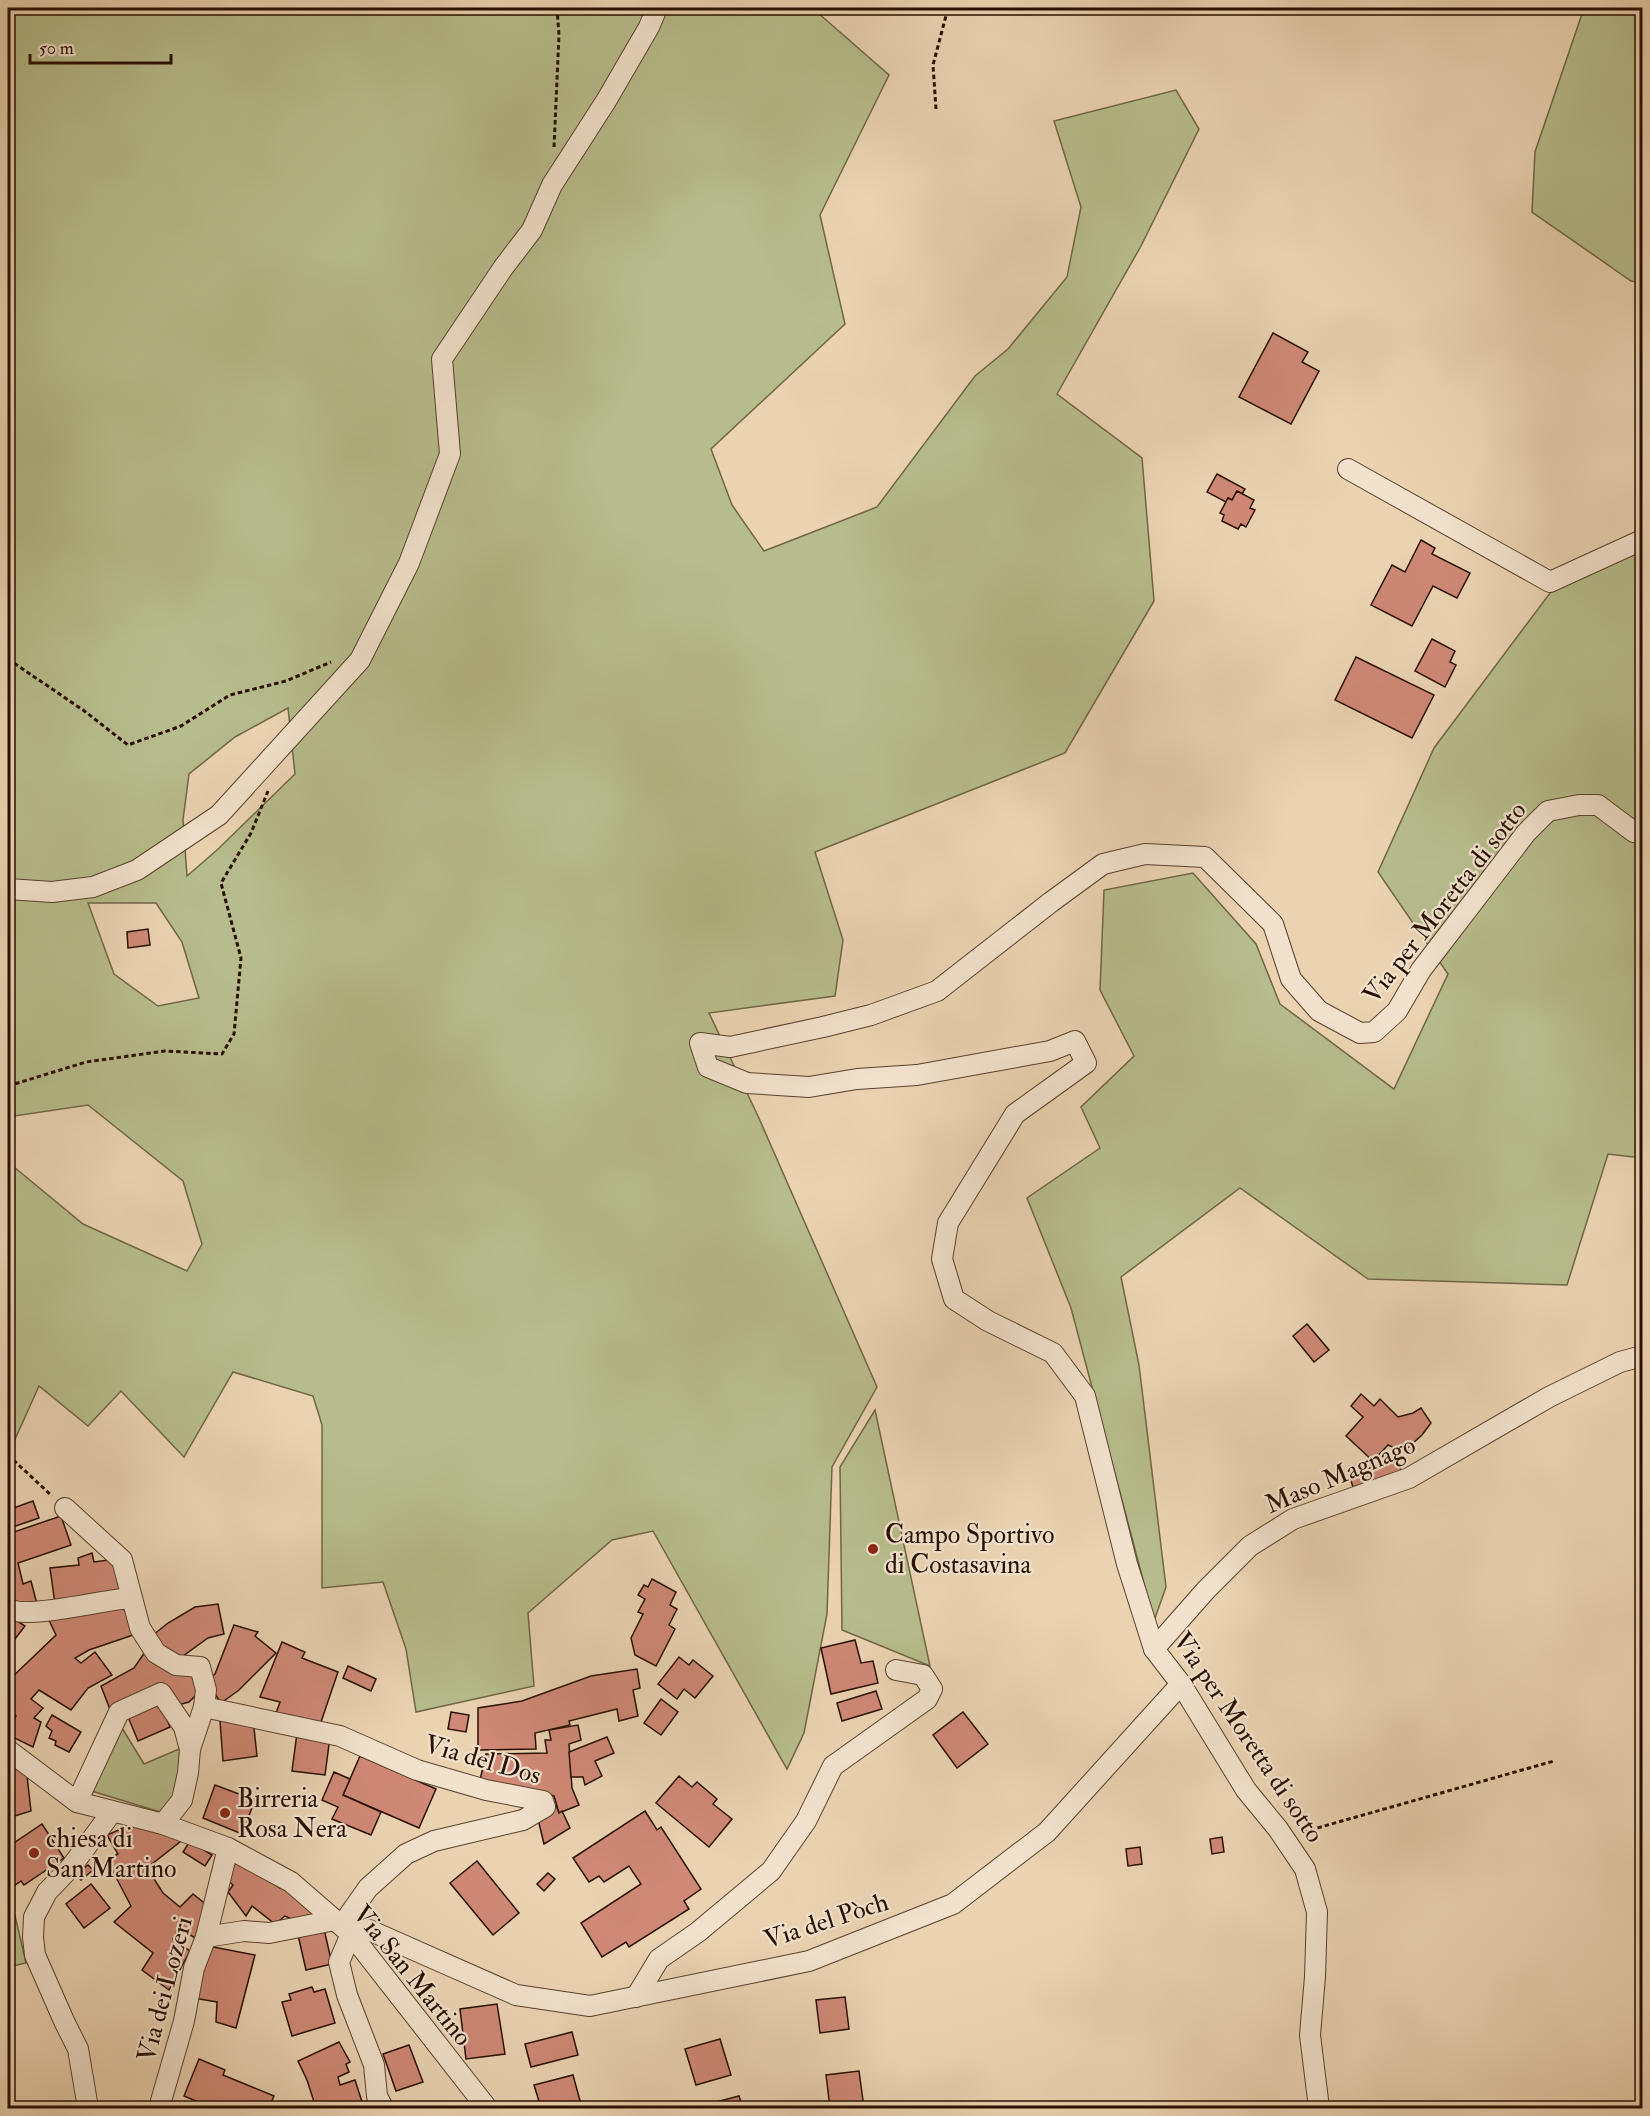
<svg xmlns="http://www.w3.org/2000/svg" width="1650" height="2116" font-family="'IM FELL Double Pica',serif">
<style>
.green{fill:#b7bc8c;stroke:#706646;stroke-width:1.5;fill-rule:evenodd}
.building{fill:#cf8976;stroke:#280f00;stroke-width:1.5}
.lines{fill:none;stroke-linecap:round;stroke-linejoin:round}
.minor-casing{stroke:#59402c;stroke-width:22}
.path{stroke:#280f00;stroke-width:3;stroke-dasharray:4.5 3;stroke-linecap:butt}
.minor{stroke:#f2e2cd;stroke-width:20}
.poi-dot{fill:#8f2418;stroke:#f2e2cd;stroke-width:2}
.labels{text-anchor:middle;stroke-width:4.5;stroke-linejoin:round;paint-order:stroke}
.street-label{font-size:26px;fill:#280f00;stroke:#f2e2cd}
.poi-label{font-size:26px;fill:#280f00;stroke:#f2e2cd;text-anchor:start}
</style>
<rect width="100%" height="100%" fill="#ebd3b2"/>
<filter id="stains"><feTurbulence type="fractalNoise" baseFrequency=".00333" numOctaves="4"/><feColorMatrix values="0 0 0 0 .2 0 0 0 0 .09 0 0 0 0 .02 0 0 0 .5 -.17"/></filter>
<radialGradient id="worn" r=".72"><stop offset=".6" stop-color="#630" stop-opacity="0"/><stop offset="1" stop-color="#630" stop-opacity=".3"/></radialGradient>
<g class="green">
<path d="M8 8H817V12L889 75 820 215 845 324 711 449 732 505 764 551 877 507 975 376 1008 349 1067 277 1081 207 1054 121 1176 90 1199 129 1141 246 1057 394 1142 458 1154 601 1065 753 815 852 843 940 835 996 709 1013 758 1116 877 1387 832 1467 827 1614 804 1733 787 1769 653 1531 612 1540 528 1613 534 1686 416 1712 406 1649 383 1582 322 1588V1425L313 1396 233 1372 184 1457 121 1391 88 1426 39 1386 12 1446 8 1442V1162L83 1224 187 1271 202 1244 183 1181 88 1105 8 1117ZM288 708 295 774 217 850 187 876 183 820 189 774 235 737ZM88 903H156L182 942 199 998 158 1006 114 974Z"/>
<path d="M1584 8H1642V283L1631 281 1532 212 1535 152Z"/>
<path d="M1642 544V1158L1608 1154 1567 1285 1368 1279 1240 1188 1121 1277 1139 1365 1166 1587 1154 1621 1071 1308 1027 1198 1100 1148 1081 1107 1134 1056 1100 990 1104 890 1193 873 1256 944 1280 1004 1394 1089 1448 974 1378 872 1434 748 1565 573Z"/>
<path d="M875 1410 930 1666 842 1630 840 1467Z"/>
<path d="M119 1723 144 1764 186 1746 170 1815 85 1789Z"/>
<path d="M10 1894 26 1963 8 1967V1895Z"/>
</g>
<g class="building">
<path d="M1273 333 1308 352 1302 362 1319 371 1291 424 1239 397Z"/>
<path d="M1217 474 1245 489 1242 494 1237 491 1232 500 1228 498 1226 502 1207 492Z"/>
<path d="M1237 491 1254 500 1250 508 1255 510 1246 527 1241 524 1238 529 1222 521 1224 515 1220 513 1228 498 1232 500Z"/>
<path d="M1421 540 1435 548 1432 554 1470 573 1457 598 1433 586 1412 626 1371 605 1392 565 1405 572Z"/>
<path d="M1432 639 1455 651 1450 662 1456 665 1445 687 1415 671Z"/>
<path d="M1356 657 1434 695 1412 738 1335 700Z"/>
<path d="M148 929 150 945 128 948 127 932Z"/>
<path d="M1307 1324 1329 1350 1314 1362 1293 1336Z"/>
<path d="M1361 1394 1374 1406 1380 1399 1398 1417 1413 1413 1421 1408 1431 1423 1422 1435 1403 1452 1388 1445 1373 1461 1346 1436 1363 1417 1351 1406Z"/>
<path d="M1397 1459 1401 1471 1353 1487 1349 1475Z"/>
<path d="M33 1501 39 1518 10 1528 8 1510Z"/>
<path d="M61 1516 71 1545 18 1563 23 1584 31 1581 38 1608 8 1600V1534Z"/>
<path d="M92 1553 94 1562 116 1559 123 1593 55 1604 50 1568 79 1565 78 1558Z"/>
<path d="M652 1579 676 1592 670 1605 677 1609 669 1625 675 1629 656 1666 635 1655 631 1638 643 1614 638 1612 645 1599 638 1595 644 1585 648 1587Z"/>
<path d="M121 1603 136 1634 89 1650 75 1658 81 1663 95 1652 112 1675 88 1688 71 1710 39 1690 31 1699 43 1708 34 1718 41 1722 33 1747 8 1735 16 1716 8 1707V1681L56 1635 48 1618Z"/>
<path d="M218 1604 224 1634 208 1638 176 1661 148 1639 168 1623 195 1607Z"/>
<path d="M8 1615 25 1626 8 1648Z"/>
<path d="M234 1625 258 1632 255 1636 276 1653 239 1690 221 1703 206 1681 215 1674Z"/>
<path d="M855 1640 861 1663 873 1661 878 1683 831 1694 821 1648Z"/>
<path d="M282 1642 305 1652 302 1658 338 1672 321 1722 275 1716 280 1702 260 1697Z"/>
<path d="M145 1652 193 1674 200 1691 189 1702 178 1705 160 1686 111 1712 101 1686 134 1668Z"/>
<path d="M679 1657 689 1665 693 1660 713 1676 695 1698 684 1689 677 1699 658 1684Z"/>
<path d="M348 1666 376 1679 371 1691 343 1678Z"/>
<path d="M637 1669 640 1688 633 1690 638 1716 619 1721 617 1709 569 1721 570 1725 535 1733 536 1749 478 1750V1708L522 1701 591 1676Z"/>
<path d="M876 1691 882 1709 842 1721 837 1703Z"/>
<path d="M158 1698 170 1727 138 1741 126 1712Z"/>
<path d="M661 1699 678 1712 661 1735 644 1723Z"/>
<path d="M451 1712 469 1715 466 1732 448 1729Z"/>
<path d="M963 1712 988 1744 957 1768 933 1735Z"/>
<path d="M52 1715 81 1732 69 1752 55 1745 56 1741 49 1738 52 1731 46 1726Z"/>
<path d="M253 1719 257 1756 223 1761 220 1721Z"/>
<path d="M578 1725 581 1740 569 1744 572 1788 579 1805 559 1813 554 1796 480 1780 486 1754 547 1753 545 1740H551L549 1730Z"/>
<path d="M297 1733 330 1737 325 1775 292 1771Z"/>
<path d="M607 1737 614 1753 595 1761 602 1776 585 1785 583 1777H571L569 1752Z"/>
<path d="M360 1756 436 1789 419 1828 343 1795Z"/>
<path d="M8 1761 26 1767 31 1811 8 1818Z"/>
<path d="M334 1772 350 1779 343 1795 381 1812 371 1835 332 1819 338 1807 322 1800Z"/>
<path d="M679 1776 692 1787 697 1782 717 1799 713 1804 732 1819 709 1847 656 1803Z"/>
<path d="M215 1785 255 1800 242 1834 203 1818Z"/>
<path d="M556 1805 559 1813 562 1811 570 1828 544 1844 538 1819Z"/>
<path d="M645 1811 657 1830 661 1827 701 1889 684 1901 689 1909 629 1947 626 1942 602 1957 581 1923 641 1884 629 1866 604 1882 599 1876 589 1882 573 1858Z"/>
<path d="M42 1824 64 1858 24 1885 21 1881 8 1890V1847Z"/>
<path d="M147 1824 185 1838 147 1868 163 1893 180 1907 193 1894 208 1906 200 1941 179 1928 173 1939 190 1951 169 1990 142 1970 153 1953 114 1922 131 1906 107 1860 118 1854 107 1835 123 1828Z"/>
<path d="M1222 1837 1224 1852 1212 1854 1210 1839Z"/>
<path d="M190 1841 212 1855 205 1866 183 1852Z"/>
<path d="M1140 1847 1142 1864 1128 1866 1126 1849Z"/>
<path d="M235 1857 280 1888 283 1884 320 1914 303 1924 285 1916 275 1924 252 1906 246 1916 228 1892 233 1885 224 1877Z"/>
<path d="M477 1861 519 1913 493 1935 450 1883Z"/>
<path d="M88 1865 93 1870 81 1880 76 1875Z"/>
<path d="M548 1873 555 1879 544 1891 537 1884Z"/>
<path d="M91 1884 110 1908 84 1928 66 1904Z"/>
<path d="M324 1929 332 1964 306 1970 298 1935Z"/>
<path d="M208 1946 255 1955 236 2028 216 2022 217 2002 193 1998Z"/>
<path d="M312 1987 314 1992 325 1989 335 2023 292 2036 282 2002 291 2000 289 1994Z"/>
<path d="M845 1997 849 2029 820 2033 816 2000Z"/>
<path d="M497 2004 505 2054 466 2059 460 2009Z"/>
<path d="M572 2032 578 2055 531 2067 525 2044Z"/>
<path d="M720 2039 731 2075 696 2085 685 2049Z"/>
<path d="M339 2042 350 2062 346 2064 349 2072 338 2077 340 2085 355 2080 364 2108H316L307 2080 298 2061Z"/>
<path d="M409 2045 423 2082 396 2091 383 2054Z"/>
<path d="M199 2059 225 2070 223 2075 274 2096 271 2103 273 2108H213L184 2096Z"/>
<path d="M859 2071 864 2108H830L826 2075Z"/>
<path d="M573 2075 582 2108H541L534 2085Z"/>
<path d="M739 2096 743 2108H702L701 2106Z"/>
</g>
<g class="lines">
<defs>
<g id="minor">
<path d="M1348 469 1550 582 1642 540"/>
<path d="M8 889 52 892 93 887 137 870 219 815 360 660 409 563 450 454 442 359 503 268 532 230 552 185 606 101 649 27 657 8"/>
<path d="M65 1508 122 1560 140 1628 156 1653 176 1665 200 1667 206 1690 204 1707 190 1749"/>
<path d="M8 1608C25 1621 105 1599 131 1598"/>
<path d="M1154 1649 1206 1590 1250 1546 1293 1519 1409 1478 1549 1397 1620 1362 1642 1356"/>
<path d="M204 1707 340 1736 417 1770 486 1790 543 1801 545 1807 523 1820 434 1841 406 1854 368 1888 342 1925 369 1930 516 1995 590 2006 809 1961 953 1904 1047 1832 1181 1684"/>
<path d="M8 1750 77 1802 163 1824 228 1848 291 1882 351 1934 487 2108"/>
<path d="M77 1802 119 1712 161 1693 184 1727 190 1749 188 1773 182 1800 163 1824"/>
<path d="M351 1934 339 1962 347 1995 374 2065 377 2096 383 2108"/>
<path d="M206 1937 244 1931 269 1933 335 1920"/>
<path d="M636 1997 659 1959 698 1932 771 1871 806 1821 833 1766 927 1699 932 1689 923 1675 896 1670"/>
<path d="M88 2108 78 2049 64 2021 35 1955 33 1937 34 1917 47 1892 71 1867 112 1812"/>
<path d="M159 2108 184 2021 194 1968 206 1937 228 1848"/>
<path d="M1319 2108 1310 2035 1315 1977 1317 1912 1305 1869 1278 1829 1246 1790 1181 1684 1154 1649 1127 1564 1085 1396 1053 1353 988 1321 954 1299 942 1259 948 1223 1015 1114 1086 1063 1075 1041 1050 1051 917 1075 857 1079 809 1087 747 1083 708 1067 700 1043 730 1047 823 1027 871 1015 937 991 1051 902 1103 864 1145 854 1205 857 1273 924 1291 979 1319 1011 1360 1033 1374 1032 1397 1011 1421 970 1526 833 1548 811 1579 805H1598L1634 832 1642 833"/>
</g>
</defs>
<use href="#minor" class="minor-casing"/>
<g class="path">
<path d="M936 109 933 65 948 8"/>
<path d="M554 147 559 35 557 8"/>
<path d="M8 659 83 710 128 745 181 726 230 695 286 681 331 662"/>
<path d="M8 1086 86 1062 165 1051 222 1054 234 1034 241 958 221 883 251 833 268 791"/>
<path d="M8 1455 52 1496"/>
<path d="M1303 1832 1554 1761"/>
</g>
<use href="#minor" class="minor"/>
</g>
<g class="poi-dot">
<circle cx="873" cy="1549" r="6"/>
<circle cx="225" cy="1813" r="6"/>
<circle cx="34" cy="1853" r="6"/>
</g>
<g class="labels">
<g class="street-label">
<text transform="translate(1444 902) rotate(-52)" y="9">Via per Moretta di sotto</text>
<text transform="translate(1340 1474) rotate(-23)" y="9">Maso Magnago</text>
<text transform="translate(1249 1737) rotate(56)" y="9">Via per Moretta di sotto</text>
<text transform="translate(483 1759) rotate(16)" y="9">Via del Dos</text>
<text transform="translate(826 1920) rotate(-18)" y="9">Via del Pòch</text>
<text transform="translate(413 1975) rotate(51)" y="9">Via San Martino</text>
<text transform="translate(164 1989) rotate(-75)" y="9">Via dei Lozeri</text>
</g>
<g class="poi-label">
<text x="885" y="1543">Campo Sportivo<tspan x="885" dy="30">di Costasavina</tspan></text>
<text x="237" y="1807">Birreria<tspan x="237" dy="30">Rosa Nera</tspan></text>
<text x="46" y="1847">chiesa di<tspan x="46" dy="30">San Martino</tspan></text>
</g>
</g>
<rect width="1650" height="2116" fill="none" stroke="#ebd3b2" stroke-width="30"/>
<rect x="9" y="9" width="1632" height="2098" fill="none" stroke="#280f00" stroke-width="3"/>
<rect x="15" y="15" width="1620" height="2086" fill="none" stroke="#280f00" stroke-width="1.5"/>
<path d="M30 54v9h141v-9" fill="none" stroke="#280f00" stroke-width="3"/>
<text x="39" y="54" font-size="18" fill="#280f00" stroke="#f2e2cd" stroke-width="4.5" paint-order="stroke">50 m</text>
<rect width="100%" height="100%" filter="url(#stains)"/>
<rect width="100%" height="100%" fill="url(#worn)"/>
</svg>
